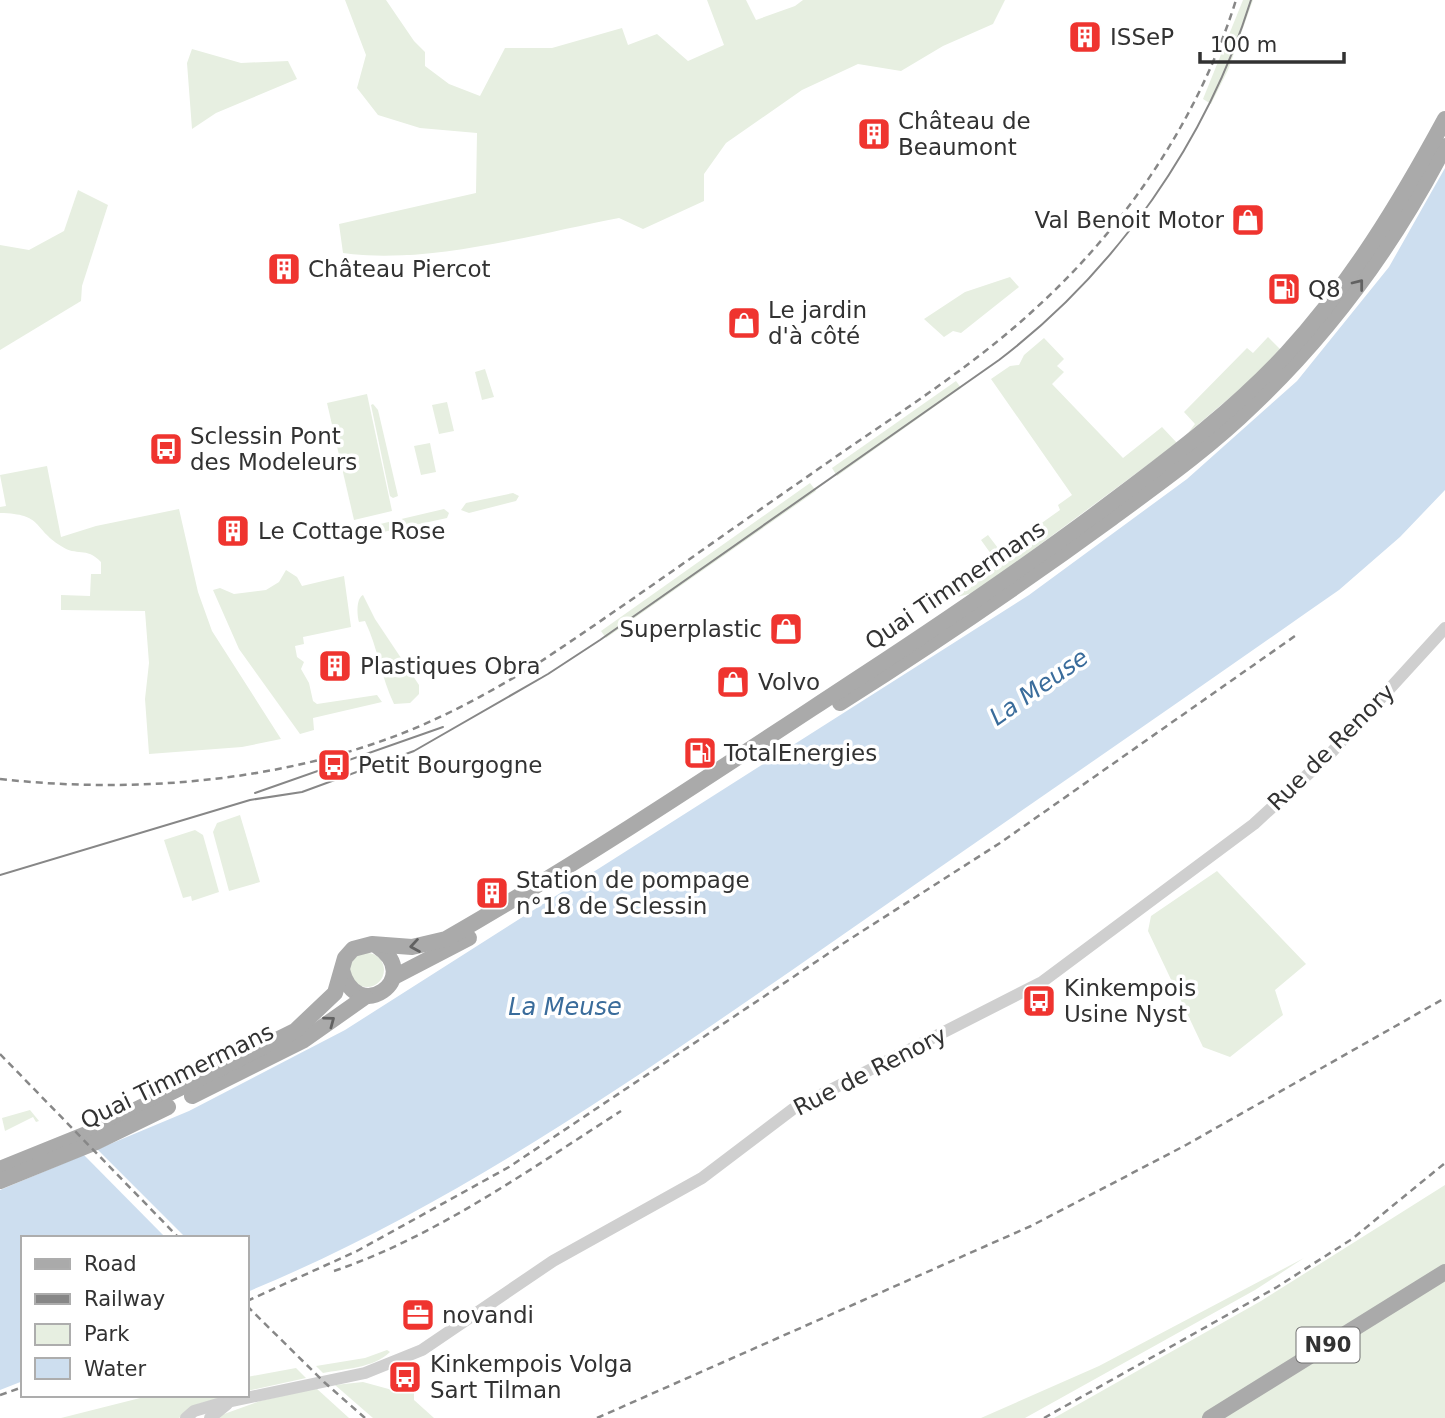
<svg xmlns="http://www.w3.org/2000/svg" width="1445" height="1418" font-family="'DejaVu Sans',sans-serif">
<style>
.green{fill:#e7efe1}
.water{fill:#cddeef}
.pier{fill:#fff}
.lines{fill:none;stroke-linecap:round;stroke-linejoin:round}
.minor{stroke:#cfcfcf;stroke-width:12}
.major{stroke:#aaa;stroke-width:16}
.tram{stroke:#878787;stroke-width:2}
.rail{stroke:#878787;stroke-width:2.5;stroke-dasharray:7 5;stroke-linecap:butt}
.oneway{stroke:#626262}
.labels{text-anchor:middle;stroke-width:7;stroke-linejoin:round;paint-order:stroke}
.shield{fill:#fff;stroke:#707070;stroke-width:2}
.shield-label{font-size:21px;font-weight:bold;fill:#323232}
.poi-label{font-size:23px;fill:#323232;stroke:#fff;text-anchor:start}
.street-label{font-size:23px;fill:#323232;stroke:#fff}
.water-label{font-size:24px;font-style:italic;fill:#3a6c9b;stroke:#fff}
</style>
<rect width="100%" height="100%" fill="#fff"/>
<g class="green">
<path d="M345 0H386L414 41 425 52V66L449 84 480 96 505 48H552L622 28 628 45 657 34 688 61 724 45 707 0H746L756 20 795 6 803 0H1005L993 24 943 46 901 71 858 64 802 90 726 143 704 174V201L643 229 619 218C535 234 427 265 343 253L339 224 476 193 477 133 420 128 378 115 357 88 366 55Z"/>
<path d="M1243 0H1253L1228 70 1211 104 1203 99Z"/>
<path d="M192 49 241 63 288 61 297 79 216 113 192 129 187 63Z"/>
<path d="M78 190 108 205 82 286 81 301 0 350V245L29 250 64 231Z"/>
<path d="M1010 277 1019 287 961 333 953 331 944 337 924 319 965 292Z"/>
<path d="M1268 337 1280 349 1253 378 1188 433 1195 424 1184 412 1247 348 1253 353Z"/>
<path d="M1044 338 1064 359 1057 366 1064 372 1052 384 1123 458 1162 427 1177 443 976 592 924 606 922 603 991 554 981 540 988 535 1001 552 1060 510 1058 505 1072 495 991 379 1010 366 1019 365 1024 355Z"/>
<path d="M485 369 494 397 482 400 475 372Z"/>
<path d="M956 381 961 388 837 476 832 468Z"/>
<path d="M367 394 392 511 354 520 327 403Z"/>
<path d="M447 402 454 431 439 434 432 405Z"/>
<path d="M373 404 378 410 398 496 393 498 390 496 371 405Z"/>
<path d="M430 443 436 472 421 475 414 446Z"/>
<path d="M47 466 61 537 96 526 179 509 198 592 212 631 281 739 242 747 149 754 145 699 149 663 145 611 61 610V595L90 596 91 574H101V562C86 546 77 557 61 546 32 528 44 514 0 513V507L6 506 0 475Z"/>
<path d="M810 483 816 491 606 638 601 631Z"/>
<path d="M513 493 519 496 516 501 469 513 461 510 466 503Z"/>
<path d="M444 509 449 513 447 518 365 536 361 532 363 528Z"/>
<path d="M286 570 297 577 302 586 344 576 351 627 303 637 304 644 295 646 297 657 304 662 301 669 309 683 313 701 317 704 377 695 382 702 313 718 314 730 300 734 239 649 213 590 220 588 234 594 266 590 279 582Z"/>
<path d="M363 595 375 619 419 685V694L410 703 394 704C381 677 378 648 365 621L359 622C357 614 356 599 363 595Z"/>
<path d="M240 815 260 882 229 891 213 832 217 823Z"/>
<path d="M195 830 203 835 219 892 192 901 191 896 183 898 164 840Z"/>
<path d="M1217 871 1306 964 1275 990 1283 1015 1230 1057 1203 1047 1148 931 1151 916Z"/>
<circle cx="367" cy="970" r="17"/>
<path d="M30 1110 39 1121 36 1122 33 1117 5 1131 2 1118Z"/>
<path d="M1445 1185V1418H1054L1261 1301Z"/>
<path d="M1304 1258 1255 1290 1025 1418H981L1099 1366Z"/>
<path d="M387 1350 390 1352C374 1368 344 1369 323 1373L316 1366 365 1358Z"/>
<path d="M296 1368 306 1378 247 1391V1377Z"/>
<path d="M363 1382 396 1391 407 1387 414 1389V1400L434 1418H373L335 1385Z"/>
<path d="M316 1388 349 1418H213L260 1401Z"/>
<path d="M152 1395H232L198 1404 179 1418H61Z"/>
</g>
<path class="water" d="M1445 168V490L1400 537 1339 590C1166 711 992 831 818 952 636 1078 453 1207 247 1292V1238H23V1381L0 1390V1190L189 1111 345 1030 1029 595 1187 479 1297 381 1389 267Z"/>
<path class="pier" d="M95 1147 186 1238H166L82 1153Z"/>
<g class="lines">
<g class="minor">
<path d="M186 1418 194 1411 218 1404 365 1373 422 1350 553 1261 702 1178 793 1109 1042 982 1254 824 1330 754 1445 628"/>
<path d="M210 1418 227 1404"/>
</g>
<g class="major">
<path d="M840 703C933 644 1023 583 1112 518 1161 482 1210 447 1253 405 1331 331 1396 241 1445 146"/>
<path d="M342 970C356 1026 425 978 377 946"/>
<path d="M394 977 469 938"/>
<path d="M192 1096 304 1040 365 997"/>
<path d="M0 1169 89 1133 295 1031 335 993 345 958 353 949 372 944 412 947 446 939C589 857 726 765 863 675 950 618 1035 560 1117 498 1177 453 1236 408 1287 353 1351 283 1400 202 1445 119"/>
<path d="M0 1181 96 1142 168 1107"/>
<path d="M1210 1418 1445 1272"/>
</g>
<g class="tram">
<path d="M255 793 443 727"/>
<path d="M0 875 250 800 302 792 414 751 548 674 600 640 999 360C1116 271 1207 141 1251 0"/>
</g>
<g class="rail">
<path d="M0 779C134 794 282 782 408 731 455 712 497 688 540 662 633 600 723 535 814 472 889 419 969 370 1036 308 1127 225 1199 118 1236 0"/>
<path d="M0 1054 179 1238"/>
<path d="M334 1271C437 1236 530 1169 621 1111"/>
<path d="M247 1301 357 1251 509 1167 847 941 1000 843 1295 636"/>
<path d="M247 1306 324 1382 365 1418"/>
<path d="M0 1395 23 1387"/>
<path d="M597 1418 1031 1226 1186 1145 1445 998"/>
<path d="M1044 1418 1277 1287 1352 1239 1445 1163"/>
</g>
</g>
<defs><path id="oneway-chevron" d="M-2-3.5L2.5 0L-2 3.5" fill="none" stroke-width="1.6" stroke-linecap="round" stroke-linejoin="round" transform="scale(1.75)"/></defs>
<g class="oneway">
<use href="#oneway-chevron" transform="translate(1359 284) rotate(-52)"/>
<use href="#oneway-chevron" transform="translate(415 946) rotate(171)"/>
<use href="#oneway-chevron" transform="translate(330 1021) rotate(-37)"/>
</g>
<defs>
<symbol id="building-square" viewBox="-11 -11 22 22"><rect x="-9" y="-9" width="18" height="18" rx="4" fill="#ef342f" stroke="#fff"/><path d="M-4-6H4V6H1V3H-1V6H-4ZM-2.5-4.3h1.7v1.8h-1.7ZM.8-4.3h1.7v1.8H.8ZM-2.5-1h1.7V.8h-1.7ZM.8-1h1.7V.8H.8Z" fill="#fff"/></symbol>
<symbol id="shop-square" viewBox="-11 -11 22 22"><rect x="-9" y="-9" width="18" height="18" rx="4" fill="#ef342f" stroke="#fff"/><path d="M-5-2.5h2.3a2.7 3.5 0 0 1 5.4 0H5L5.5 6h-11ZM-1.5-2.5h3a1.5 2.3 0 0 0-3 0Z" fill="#fff"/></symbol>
<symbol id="fuel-square" viewBox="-11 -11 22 22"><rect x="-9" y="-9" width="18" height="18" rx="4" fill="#ef342f" stroke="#fff"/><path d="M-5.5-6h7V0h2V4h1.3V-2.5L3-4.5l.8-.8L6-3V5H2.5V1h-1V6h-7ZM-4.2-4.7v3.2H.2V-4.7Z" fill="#fff"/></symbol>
<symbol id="bus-square" viewBox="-11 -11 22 22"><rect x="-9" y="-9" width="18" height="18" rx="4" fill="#ef342f" stroke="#fff"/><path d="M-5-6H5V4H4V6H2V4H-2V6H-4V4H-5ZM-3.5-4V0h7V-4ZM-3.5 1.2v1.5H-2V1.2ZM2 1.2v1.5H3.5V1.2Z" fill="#fff"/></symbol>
<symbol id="office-square" viewBox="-11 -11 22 22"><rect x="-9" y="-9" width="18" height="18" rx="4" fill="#ef342f" stroke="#fff"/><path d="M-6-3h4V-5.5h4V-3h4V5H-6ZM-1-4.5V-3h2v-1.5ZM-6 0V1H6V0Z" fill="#fff"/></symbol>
</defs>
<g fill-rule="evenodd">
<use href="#building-square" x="1066" y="18" width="38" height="38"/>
<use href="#building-square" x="855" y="115" width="38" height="38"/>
<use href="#shop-square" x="1229" y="201" width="38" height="38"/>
<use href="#building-square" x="265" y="250" width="38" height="38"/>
<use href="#fuel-square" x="1265" y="270" width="38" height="38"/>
<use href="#shop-square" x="725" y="304" width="38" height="38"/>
<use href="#bus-square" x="147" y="430" width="38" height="38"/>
<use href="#building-square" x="214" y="512" width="38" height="38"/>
<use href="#shop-square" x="767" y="610" width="38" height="38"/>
<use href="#building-square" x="316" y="647" width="38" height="38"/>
<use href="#shop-square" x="714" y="663" width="38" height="38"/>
<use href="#fuel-square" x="681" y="734" width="38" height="38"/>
<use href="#bus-square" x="315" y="746" width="38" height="38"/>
<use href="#building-square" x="473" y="874" width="38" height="38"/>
<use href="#bus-square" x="1020" y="982" width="38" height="38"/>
<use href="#office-square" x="399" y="1296" width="38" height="38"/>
<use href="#bus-square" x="386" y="1358" width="38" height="38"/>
</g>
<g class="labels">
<rect class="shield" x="1296.5" y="1327.5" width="63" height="35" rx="5"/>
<g class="shield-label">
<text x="1328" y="1352">N90</text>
</g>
<g class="poi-label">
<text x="1110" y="45">ISSeP</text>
<text x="898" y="129">Château de<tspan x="898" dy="26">Beaumont</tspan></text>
<text x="1224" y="228" text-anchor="end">Val Benoit Motor</text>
<text x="308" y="277">Château Piercot</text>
<text x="1308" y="297">Q8</text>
<text x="768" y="318">Le jardin<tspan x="768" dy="26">d'à côté</tspan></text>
<text x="190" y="444">Sclessin Pont<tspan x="190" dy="26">des Modeleurs</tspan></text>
<text x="258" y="539">Le Cottage Rose</text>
<text x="762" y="637" text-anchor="end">Superplastic</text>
<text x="360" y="674">Plastiques Obra</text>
<text x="758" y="690">Volvo</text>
<text x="724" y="761">TotalEnergies</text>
<text x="358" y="773">Petit Bourgogne</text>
<text x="516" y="888">Station de pompage<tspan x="516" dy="26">n°18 de Sclessin</tspan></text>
<text x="1064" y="996">Kinkempois<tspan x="1064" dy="26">Usine Nyst</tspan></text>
<text x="442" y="1323">novandi</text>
<text x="430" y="1372">Kinkempois Volga<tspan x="430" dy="26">Sart Tilman</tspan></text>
</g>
<g class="street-label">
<text transform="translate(955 585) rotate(-34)" y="8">Quai Timmermans</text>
<text transform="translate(1331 747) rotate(-45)" y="8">Rue de Renory</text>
<text transform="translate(870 1071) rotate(-27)" y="8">Rue de Renory</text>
<text transform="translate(177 1076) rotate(-26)" y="8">Quai Timmermans</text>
</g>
<g class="water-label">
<text transform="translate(1039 687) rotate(-35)" y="8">La Meuse</text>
<text x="565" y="1015">La Meuse</text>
</g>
</g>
<rect x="21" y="1236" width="228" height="161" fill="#ffffff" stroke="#adadad" stroke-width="2"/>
<rect x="35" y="1259" width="35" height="10" fill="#aaaaaa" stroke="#adadad" stroke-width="2"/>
<text x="84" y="1271" font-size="21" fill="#323232">Road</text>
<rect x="35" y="1294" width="35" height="10" fill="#878787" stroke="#adadad" stroke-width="2"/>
<text x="84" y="1306" font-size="21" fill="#323232">Railway</text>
<rect x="35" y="1324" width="35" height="21" fill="#e7efe1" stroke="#adadad" stroke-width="2"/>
<text x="84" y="1341" font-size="21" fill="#323232">Park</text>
<rect x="35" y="1358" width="35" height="21" fill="#cddeef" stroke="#adadad" stroke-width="2"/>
<text x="84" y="1376" font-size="21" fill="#323232">Water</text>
<path d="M1200 52v10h144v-10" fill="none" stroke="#323232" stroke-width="3.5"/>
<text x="1210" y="52" font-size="21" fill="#323232" stroke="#ffffff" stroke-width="5" paint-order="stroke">100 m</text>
</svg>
